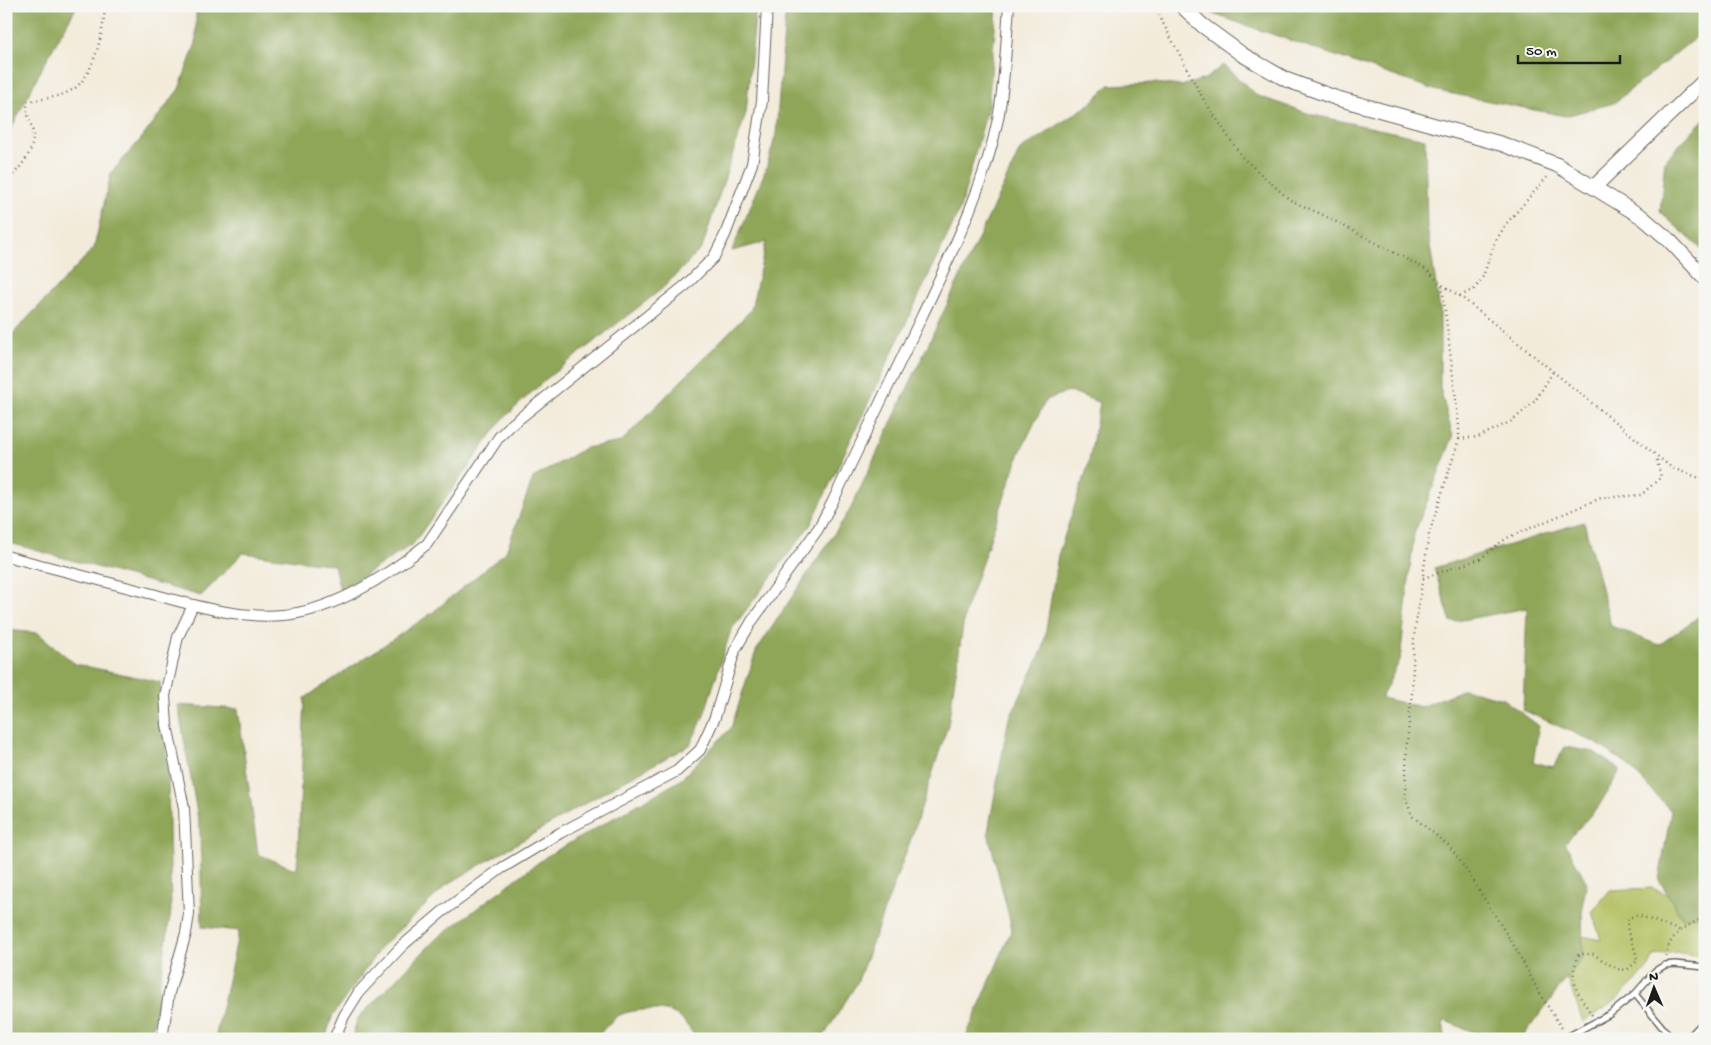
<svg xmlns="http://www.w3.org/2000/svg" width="1711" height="1045" font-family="'Gochi Hand',sans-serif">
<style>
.green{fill:#b4c062;stroke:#686e3f}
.forest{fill:#8fa658;stroke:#56613a}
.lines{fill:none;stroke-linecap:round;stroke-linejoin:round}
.service-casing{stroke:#67645e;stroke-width:8}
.minor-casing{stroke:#67645e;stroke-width:12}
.tertiary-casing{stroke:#67645e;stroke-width:16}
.path{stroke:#67645e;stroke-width:2.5;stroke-dasharray:1 4;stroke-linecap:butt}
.service{stroke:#fff;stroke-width:5}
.minor{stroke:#fff;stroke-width:10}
.tertiary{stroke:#fff;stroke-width:14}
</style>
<rect width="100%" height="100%" fill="#f6f6f2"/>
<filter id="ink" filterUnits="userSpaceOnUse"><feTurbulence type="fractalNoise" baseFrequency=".02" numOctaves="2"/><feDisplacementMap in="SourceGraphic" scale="10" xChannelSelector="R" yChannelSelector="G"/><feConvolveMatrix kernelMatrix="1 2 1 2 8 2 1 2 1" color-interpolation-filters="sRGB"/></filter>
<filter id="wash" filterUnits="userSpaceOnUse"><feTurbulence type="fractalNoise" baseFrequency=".0096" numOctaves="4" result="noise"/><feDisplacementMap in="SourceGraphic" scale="20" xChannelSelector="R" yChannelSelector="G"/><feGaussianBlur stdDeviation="1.12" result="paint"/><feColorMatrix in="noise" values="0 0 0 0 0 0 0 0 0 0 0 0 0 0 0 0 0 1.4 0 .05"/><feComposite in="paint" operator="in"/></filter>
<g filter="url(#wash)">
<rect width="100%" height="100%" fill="#f3ebda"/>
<path class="green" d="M1652 888 1701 908 1705 899V957L1675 952 1654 956 1647 970 1614 1002 1583 1022 1565 972 1568 933 1601 940 1592 912 1610 890Z"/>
<g class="forest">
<path d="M6 6H77L42 68 6 139Z"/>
<path d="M196 6H756L746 113 702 248 663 288 546 379 502 420 413 544 340 590 334 565 243 553 201 596 6 542V341L94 248 111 173 141 139 179 89 196 43Z"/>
<path d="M786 6H997L988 107 960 209 811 524 731 630 703 718 690 745 625 780 448 884 381 947 332 1017 325 1039H215L239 931 202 927 200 830 178 705 238 709 258 854 297 870 305 698 432 613 506 552 533 478 585 448 621 442 751 310 766 242 732 251 766 169 776 134Z"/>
<path d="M1211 6H1705V30L1614 103 1565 116 1438 91 1213 14Z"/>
<path d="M1223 65 1258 96 1313 115 1425 139 1427 227 1440 310V388L1453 437 1414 534 1400 660 1381 698 1421 707 1464 689 1503 699 1539 726 1533 762 1553 767 1565 747 1594 752 1620 770 1599 806 1565 843 1587 883 1582 906 1583 957 1521 1039H1491L1443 1020 1445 1039H965L1012 929 988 832 1008 722 1043 649 1058 555 1088 466 1100 403 1070 391 1046 400 1020 452 965 612 948 725 911 839 857 983 822 1039H696C692 1031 681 1016 673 1013 660 1008 634 1009 622 1014 614 1017 600 1032 597 1039H352L357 1019 436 939 547 856 679 781 731 728 756 651 850 510 1020 150 1090 104 1109 85 1154 83 1181 86 1205 79Z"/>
<path d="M1705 118V252L1660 212 1665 160Z"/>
<path d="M1584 522 1611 626 1659 645 1705 612V915L1682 918 1659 880 1671 811 1628 765 1596 743 1523 710 1527 608 1451 622 1434 568Z"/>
<path d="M6 630 38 633 75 664 160 682 168 780 171 911 151 1039H6Z"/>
</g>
</g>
<g filter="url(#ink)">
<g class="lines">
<defs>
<g id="service">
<path d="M1635 994 1672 1039"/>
<path d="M1569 1039 1567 1037 1610 1014 1635 994 1655 971 1665 965 1675 964 1705 967"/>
<path d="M1687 1039 1705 1020"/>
</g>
<g id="minor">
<path d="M6 556C53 568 99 580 145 592 189 604 236 619 283 615 333 611 388 575 427 544L499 437 510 426 686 285 714 257 725 235 752 164 762 101 767 6"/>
<path d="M162 1039 169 993 186 933 189 914 184 808 167 725 165 696 178 637 193 605"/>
<path d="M334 1039 344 1016 359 992 402 946 442 912 502 868 560 833 677 771 700 750 715 717 735 650 752 621 818 529 832 503C862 441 892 378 922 316 952 252 984 188 998 119 1005 82 1006 44 1009 6"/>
</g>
<g id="tertiary">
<path d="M1182 6 1202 25 1243 55 1287 80 1336 98 1502 144 1557 165 1642 217 1670 241 1705 278"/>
<path d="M1594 187 1705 80"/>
</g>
</defs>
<use href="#service" class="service-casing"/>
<use href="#minor" class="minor-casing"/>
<use href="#tertiary" class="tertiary-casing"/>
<g class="path">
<path d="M1154 6 1202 97 1242 157 1290 200 1323 215 1427 270 1442 285 1460 296 1672 468 1705 480"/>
<path d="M6 182C21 167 37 150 32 128 29 117 25 112 28 101 43 99 58 98 72 90 94 78 104 29 105 6"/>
<path d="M1442 285 1459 426V439L1429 534 1414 637 1412 693 1407 743 1405 796 1412 816 1448 845 1465 868 1516 949 1540 994 1563 1030"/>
<path d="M1460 296 1474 289 1482 279 1495 242 1507 223 1548 176"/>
<path d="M1459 439 1478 437 1512 421 1535 401 1553 372"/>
<path d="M1423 578 1480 559 1501 542 1509 537 1601 498 1641 495 1661 477 1656 456"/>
<path d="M1666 956C1668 935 1686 926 1705 917"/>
<path d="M1592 1015C1577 992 1567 981 1579 954H1593L1617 969 1627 970 1637 961C1636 944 1624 934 1628 918L1638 915 1681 931"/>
</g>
<use href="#service" class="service"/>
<use href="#minor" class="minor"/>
<use href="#tertiary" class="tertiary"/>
</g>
</g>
<rect width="1711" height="1045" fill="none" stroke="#f6f6f2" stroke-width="25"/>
<g transform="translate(1654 988) rotate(358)" stroke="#f6f6f2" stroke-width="4" paint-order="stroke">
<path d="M0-4L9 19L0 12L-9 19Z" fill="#1c1c1c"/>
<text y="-8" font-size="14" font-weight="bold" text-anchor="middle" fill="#1c1c1c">N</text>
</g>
<path d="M1518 55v8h102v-8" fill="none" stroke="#1c1c1c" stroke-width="2.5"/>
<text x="1526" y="55" font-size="15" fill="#1c1c1c" stroke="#f6f6f2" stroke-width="4" paint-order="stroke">50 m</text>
</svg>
